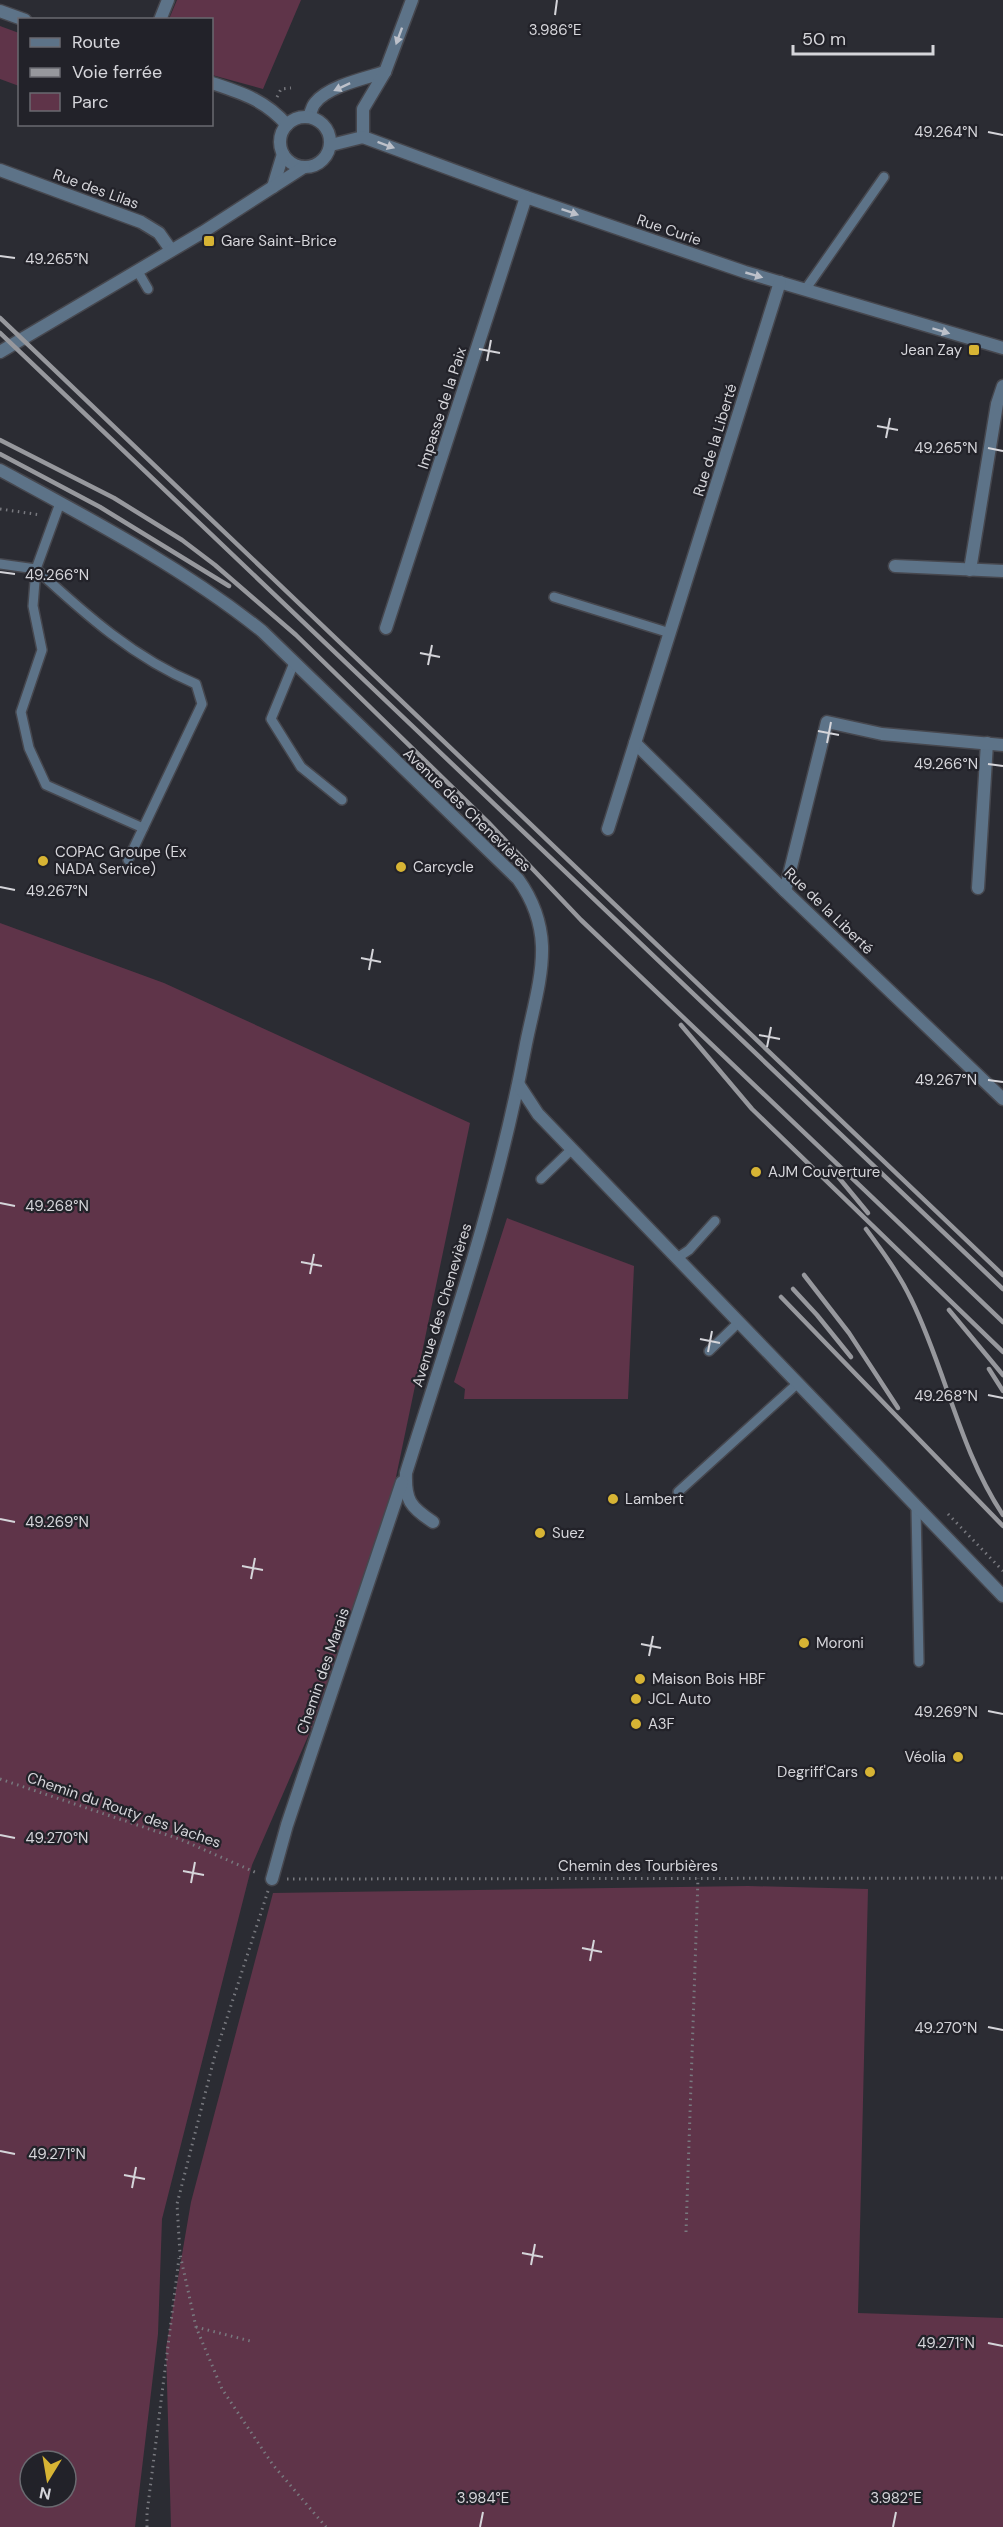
<svg xmlns="http://www.w3.org/2000/svg" width="1003" height="2527" font-family="'DM Sans',sans-serif">
<style>
.green{fill:#5f3449;fill-rule:evenodd}
.lines{fill:none;stroke-linecap:round;stroke-linejoin:round}
.service-casing{stroke:#46474e;stroke-width:12}
.minor-casing{stroke:#46474e;stroke-width:15}
.path{stroke:#78797f;stroke-width:3;stroke-dasharray:1.5 4.5;stroke-linecap:butt}
.service{stroke:#5d7388;stroke-width:9}
.minor{stroke:#5d7388;stroke-width:12}
.rail{stroke:#97989d;stroke-width:4.5}
.oneway{fill:#bdc1ca}
.ticks{fill:none;stroke:#d5d5da;stroke-width:2}
.poi-dot{fill:#d7b434;stroke:#222229;stroke-width:2}
.labels{text-anchor:middle;stroke-width:4.5;stroke-linejoin:round;paint-order:stroke}
.street-label{font-size:15px;fill:#d5d5da;stroke:#222229}
.poi-label{font-size:15px;fill:#d5d5da;stroke:#222229;text-anchor:start}
.ticks-label{font-size:15px;text-anchor:middle;fill:#d5d5da;stroke:#222229;stroke-width:4.5;stroke-linejoin:round;paint-order:stroke}
</style>
<rect width="100%" height="100%" fill="#2b2c33"/>
<g class="green">
<path d="M177 0H301L263 89 212 75V20L169 19Z"/>
<path d="M0 26 19 33V86L0 79Z"/>
<path d="M0 923 164 983 470 1123 373 1587 252 1865 162 2219 158 2334 135 2527H0ZM30 2461H66V2497H30Z"/>
<path d="M507 1218 634 1266 628 1399H464L465 1389 454 1382Z"/>
<path d="M748 1886 868 1889 858 2313 1003 2318V2527H171L166 2348 191 2202 273 1893Z"/>
</g>
<g class="lines">
<defs>
<g id="service">
<path d="M137 270 148 289"/>
<path d="M805 290 884 177"/>
<path d="M0 564 36 569 60 503"/>
<path d="M36 569C86 615 134 658 196 684L202 704 128 860"/>
<path d="M36 569 33 606 42 650 21 712 29 748 46 785 143 828"/>
<path d="M554 597 670 633"/>
<path d="M294 663 271 719 301 767 342 800"/>
<path d="M541 1179 572 1149"/>
<path d="M677 1258 689 1250 715 1221"/>
<path d="M709 1351 739 1322"/>
<path d="M678 1492 798 1383"/>
<path d="M916 1507 919 1662"/>
</g>
<g id="minor">
<path d="M0 11 25 20"/>
<path d="M160 20 168 0"/>
<path d="M212 83C242 93 265 100 287 125"/>
<path d="M309 116C311 113 312 106 315 103 328 86 366 78 385 72"/>
<circle cx="305" cy="142" r="25"/>
<path d="M363 137V109L385 72 412 0"/>
<path d="M331 145 363 137 526 197 745 272 1003 348"/>
<path d="M0 170 141 222 159 233 171 250"/>
<path d="M273 187 283 154"/>
<path d="M0 352 203 232 304 167"/>
<path d="M0 470C90 519 182 567 262 631L518 879C533 900 541 921 542 946 543 980 531 1016 525 1049 498 1194 450 1333 406 1473 405 1500 410 1507 433 1522"/>
<path d="M895 566 1003 571"/>
<path d="M970 570 997 404 1003 386"/>
<path d="M386 628 526 197"/>
<path d="M635 743 785 891 1003 1099"/>
<path d="M608 829 780 282"/>
<path d="M978 888 987 743"/>
<path d="M785 891 827 722 882 734 1003 745"/>
<path d="M519 1085 538 1114 1003 1596"/>
<path d="M272 1879 287 1825 402 1482"/>
</g>
</defs>
<use href="#service" class="service-casing"/>
<use href="#minor" class="minor-casing"/>
<g class="path">
<path d="M277 97 281 89 291 88"/>
<path d="M0 509 41 515"/>
<path d="M948 1514 1003 1571"/>
<path d="M0 1779 182 1840 257 1873"/>
<path d="M287 1879 1003 1878"/>
<path d="M268 1891 215 2055 177 2204 180 2254 196 2327 222 2389 273 2465 326 2527"/>
<path d="M686 2232 698 1878"/>
<path d="M196 2327 254 2342"/>
<path d="M147 2527V2513L179 2258"/>
</g>
<use href="#service" class="service"/>
<use href="#minor" class="minor"/>
<g class="rail">
<path d="M0 318 1003 1275"/>
<path d="M0 333 1003 1289"/>
<path d="M0 440 114 498 182 540 215 565 296 635 488 822 581 920 1003 1322"/>
<path d="M0 454 100 507 229 586"/>
<path d="M681 1025 752 1109 1003 1352"/>
<path d="M830 1167 868 1213"/>
<path d="M866 1229C883 1252 899 1274 911 1299 946 1370 959 1449 1003 1515"/>
<path d="M804 1275 849 1333 898 1408"/>
<path d="M793 1289 817 1315 851 1357"/>
<path d="M781 1297 1003 1526"/>
<path d="M949 1310 1003 1375"/>
<path d="M989 1369 1003 1391"/>
</g>
</g>
<defs><path id="oneway-solid" d="M-6-.8H1V-3.2L6.5 0L1 3.2V.8H-6Z" transform="scale(1.5)"/></defs>
<g class="oneway">
<use href="#oneway-solid" transform="translate(399 36) rotate(110)"/>
<use href="#oneway-solid" transform="translate(342 87) rotate(155)"/>
<use href="#oneway-solid" transform="translate(386 145) rotate(20)"/>
<use href="#oneway-solid" transform="translate(570 212) rotate(19)"/>
<use href="#oneway-solid" transform="translate(754 275) rotate(16)"/>
<use href="#oneway-solid" transform="translate(941 331) rotate(17)"/>
</g>
<path class="ticks" d="M555 15 557 0M988 132 1003 135M0 256 15 258M479 349 500 353M487 361 491 340M877 426 898 430M886 438 890 418M988 448 1003 451M0 572 15 574M420 653 440 657M428 665 432 645M818 731 839 735M827 743 831 722M988 764 1003 766M0 887 15 890M361 958 381 962M369 970 373 949M759 1035 780 1039M767 1047 771 1027M988 1080 1003 1082M0 1203 15 1206M301 1262 322 1266M310 1274 314 1254M700 1339 720 1343M708 1352 712 1331M988 1395 1003 1398M0 1519 15 1522M242 1566 263 1570M251 1579 255 1558M641 1644 661 1648M649 1656 653 1636M988 1711 1003 1714M0 1835 15 1838M183 1871 204 1875M191 1883 195 1862M582 1948 602 1952M590 1961 594 1940M988 2027 1003 2030M0 2151 15 2154M124 2175 145 2179M132 2188 136 2167M522 2253 543 2257M531 2265 535 2244M988 2343 1003 2346M480 2527 483 2512M893 2527 896 2512"/>
<g class="poi-dot">
<rect x="203" y="235" width="12" height="12" rx="3"/>
<rect x="968" y="344" width="12" height="12" rx="3"/>
<circle cx="43" cy="861" r="6"/>
<circle cx="401" cy="867" r="6"/>
<circle cx="756" cy="1172" r="6"/>
<circle cx="613" cy="1499" r="6"/>
<circle cx="540" cy="1533" r="6"/>
<circle cx="804" cy="1643" r="6"/>
<circle cx="640" cy="1679" r="6"/>
<circle cx="636" cy="1699" r="6"/>
<circle cx="636" cy="1724" r="6"/>
<circle cx="958" cy="1757" r="6"/>
<circle cx="870" cy="1772" r="6"/>
</g>
<g class="labels">
<g class="street-label">
<text transform="translate(96 189) rotate(20)" y="5">Rue des Lilas</text>
<text transform="translate(669 230) rotate(19)" y="5">Rue Curie</text>
<text transform="translate(442 408) rotate(-72)" y="5">Impasse de la Paix</text>
<text transform="translate(715 440) rotate(-73)" y="5">Rue de la Liberté</text>
<text transform="translate(467 810) rotate(44)" y="5">Avenue des Chenevières</text>
<text transform="translate(829 911) rotate(44)" y="5">Rue de la Liberté</text>
<text transform="translate(442 1305) rotate(-73)" y="5">Avenue des Chenevières</text>
<text transform="translate(323 1671) rotate(-71)" y="5">Chemin des Marais</text>
<text transform="translate(124 1810) rotate(19)" y="5">Chemin du Routy des Vaches</text>
<text x="638" y="1871">Chemin des Tourbières</text>
</g>
<g class="poi-label">
<text x="221" y="246">Gare Saint-Brice</text>
<text x="962" y="355" text-anchor="end">Jean Zay</text>
<text x="55" y="857">COPAC Groupe (Ex<tspan x="55" dy="17">NADA Service)</tspan></text>
<text x="413" y="872">Carcycle</text>
<text x="768" y="1177">AJM Couverture</text>
<text x="625" y="1504">Lambert</text>
<text x="552" y="1538">Suez</text>
<text x="816" y="1648">Moroni</text>
<text x="652" y="1684">Maison Bois HBF</text>
<text x="648" y="1704">JCL Auto</text>
<text x="648" y="1729">A3F</text>
<text x="946" y="1762" text-anchor="end">Véolia</text>
<text x="858" y="1777" text-anchor="end">Degriff'Cars</text>
</g>
</g>
<g class="ticks-label">
<text x="555" y="35">3.986°E</text>
<text x="946" y="137">49.264°N</text>
<text x="57" y="264">49.265°N</text>
<text x="946" y="453">49.265°N</text>
<text x="57" y="580">49.266°N</text>
<text x="946" y="769">49.266°N</text>
<text x="57" y="896">49.267°N</text>
<text x="946" y="1085">49.267°N</text>
<text x="57" y="1211">49.268°N</text>
<text x="946" y="1401">49.268°N</text>
<text x="57" y="1527">49.269°N</text>
<text x="946" y="1717">49.269°N</text>
<text x="57" y="1843">49.270°N</text>
<text x="946" y="2033">49.270°N</text>
<text x="57" y="2159">49.271°N</text>
<text x="946" y="2348">49.271°N</text>
<text x="483" y="2503">3.984°E</text>
<text x="896" y="2503">3.982°E</text>
</g>
<rect x="18" y="18" width="195" height="108" fill="#222229" stroke="#6a6a70" stroke-width="1.5"/>
<rect x="30" y="38" width="30" height="9" fill="#5d7388" stroke="#6a6a70" stroke-width="1.5"/>
<text x="72" y="48" font-size="18" fill="#d5d5da">Route</text>
<rect x="30" y="68" width="30" height="9" fill="#97989d" stroke="#6a6a70" stroke-width="1.5"/>
<text x="72" y="78" font-size="18" fill="#d5d5da">Voie ferrée</text>
<rect x="30" y="93" width="30" height="18" fill="#5f3449" stroke="#6a6a70" stroke-width="1.5"/>
<text x="72" y="108" font-size="18" fill="#d5d5da">Parc</text>
<g transform="translate(48 2479) rotate(191)"><circle r="28" fill="#222229" stroke="#6a6a70" stroke-width="1.5"/>
<path d="M0-4.5L10 22L0 15L-10 22Z" fill="#d7b434"/>
<text y="-9" font-size="16" font-weight="bold" text-anchor="middle" fill="#d5d5da">N</text>
</g>
<path d="M793 45v9h140v-9" fill="none" stroke="#d5d5da" stroke-width="3"/>
<text x="802" y="45" font-size="18" fill="#d5d5da" stroke="#222229" stroke-width="4.5" paint-order="stroke">50 m</text>
</svg>
